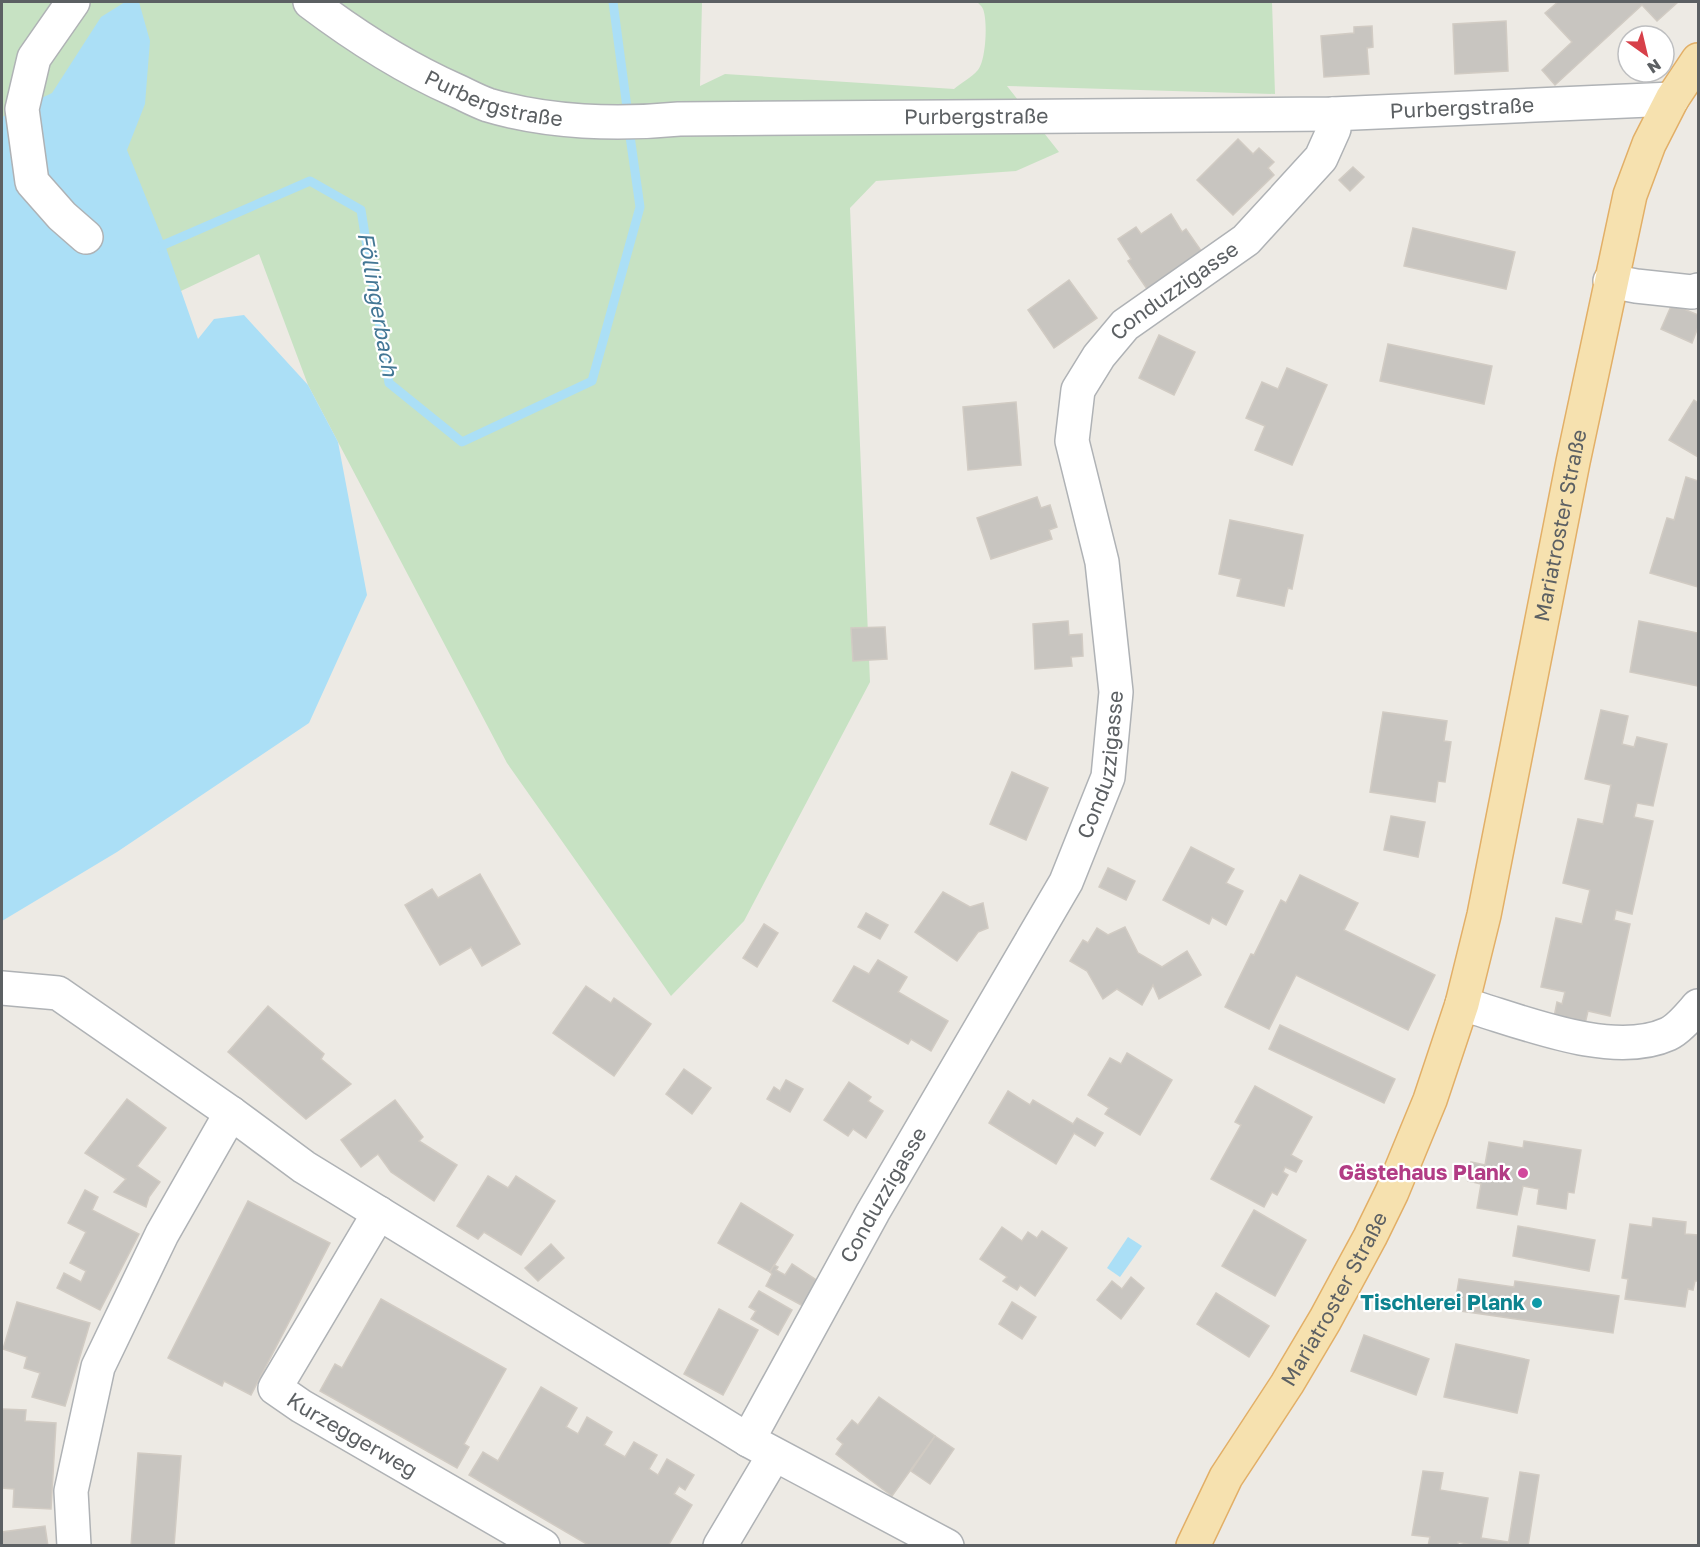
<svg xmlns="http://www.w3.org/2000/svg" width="1700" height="1547" font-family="'Golos Text',sans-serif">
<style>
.green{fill:#c7e2c3}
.water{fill:#abdff6}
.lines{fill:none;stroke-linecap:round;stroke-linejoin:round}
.stream{stroke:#abdff6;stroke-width:9}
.building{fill:#c8c5c0;stroke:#d1cbc3;stroke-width:1.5}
.minor-casing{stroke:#afb2b5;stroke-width:36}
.major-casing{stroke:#e2af67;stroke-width:36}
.minor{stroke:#fff;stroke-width:33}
.major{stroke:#f6e1af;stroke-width:33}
.hotel-dot{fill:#d1479c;stroke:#fff;stroke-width:2}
.culture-dot{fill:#0f9aa8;stroke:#fff;stroke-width:2}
.labels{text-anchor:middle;stroke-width:4.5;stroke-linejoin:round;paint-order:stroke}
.street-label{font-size:21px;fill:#5c6063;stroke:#fff}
.hotel-label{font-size:21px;font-weight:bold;fill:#b23c85;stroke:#fff;text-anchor:end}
.culture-label{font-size:21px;font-weight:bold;fill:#0d838f;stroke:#fff;text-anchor:end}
.water-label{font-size:22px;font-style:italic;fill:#437795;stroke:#fff}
</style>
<rect width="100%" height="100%" fill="#edeae4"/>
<path class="green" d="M2 2H702L700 86 725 74 954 89C961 83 972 77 977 71 986 63 988 21 983 9 982 6 979 4 977 2H1272L1275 94 1007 86 1059 152 1016 171 876 181 850 208 870 682 744 921 671 996 507 763 308 385 259 254 90 334 2 397Z"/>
<g class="water">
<path d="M125 2H139L150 41 145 104 127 150 165 245 198 339 214 319 244 315 308 385 338 442 367 595 309 723 117 852 2 921V117L52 93 101 17Z"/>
<path d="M1128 1237 1142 1246 1120 1277 1107 1268Z"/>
</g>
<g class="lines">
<g class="stream">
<path d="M613 2 628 115"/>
<path d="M154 249 310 181 361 210 389 383 462 442 592 381 640 207 629 129"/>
</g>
</g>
<g class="building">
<path d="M1558 2H1678L1657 21 1642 5 1555 85 1542 70 1572 42 1545 13Z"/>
<path d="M1506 21 1508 71 1455 74 1453 24Z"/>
<path d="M1372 26 1373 47 1367 48 1369 74 1324 77 1321 36 1354 33V27Z"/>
<path d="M1238 139 1253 154 1259 148 1274 162 1268 168 1274 175 1233 215 1197 180Z"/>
<path d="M1353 167 1364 177 1350 191 1339 180Z"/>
<path d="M1171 214 1182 232 1186 229 1202 252 1147 289 1128 261 1131 259 1118 239 1136 227 1141 234Z"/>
<path d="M1413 228 1515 252 1506 289 1404 266Z"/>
<path d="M1069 280 1097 318 1054 348 1028 310Z"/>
<path d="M1672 304 1698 315V327L1692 343 1661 329Z"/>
<path d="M1159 335 1195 352 1174 395 1139 378Z"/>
<path d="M1388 344 1492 366 1484 404 1380 381Z"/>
<path d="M1287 368 1327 385 1292 465 1255 450 1265 426 1246 418 1262 382 1278 389Z"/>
<path d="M1694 400 1698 403V457L1669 440Z"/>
<path d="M1016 402 1021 465 968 470 963 407Z"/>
<path d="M1686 477 1698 481V587L1650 573 1667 518 1674 520Z"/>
<path d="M1037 497 1041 508 1050 505 1057 527 1049 530 1052 539 991 559 977 518Z"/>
<path d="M1230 520 1303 535 1292 589 1288 588 1284 606 1237 596 1241 579 1219 574Z"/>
<path d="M1068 621 1069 635 1082 634 1083 656 1071 657 1072 666 1035 669 1033 624Z"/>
<path d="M1639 621 1698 633V686L1630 672Z"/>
<path d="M885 627 887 659 853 661 851 628Z"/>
<path d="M1601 710 1628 716 1622 744 1634 747 1637 737 1667 744 1653 806 1637 803 1634 817 1653 821 1632 914 1616 910 1614 920 1630 924 1610 1016 1588 1011 1585 1024 1554 1017 1557 1002 1562 1004 1565 992 1541 987 1556 918 1582 924 1590 890 1563 883 1578 819 1603 824 1611 785 1585 779Z"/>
<path d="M1383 712 1447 721 1444 741 1451 742 1445 782 1438 781 1435 802 1370 792Z"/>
<path d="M1012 772 1048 788 1026 840 990 824Z"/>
<path d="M1391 816 1425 822 1418 857 1384 850Z"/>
<path d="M1191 847 1234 869 1226 883 1243 891 1226 925 1212 917 1209 924 1163 900Z"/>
<path d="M1108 868 1135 881 1126 900 1099 887Z"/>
<path d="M480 874 520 944 482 966 471 947 440 965 405 905 432 889 438 898Z"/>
<path d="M1300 875 1358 903 1344 930 1435 975 1408 1030 1296 975 1269 1029 1225 1007 1251 954 1254 955 1281 900 1286 903Z"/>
<path d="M943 892 970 907 983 903 988 928 978 932 957 961 915 932Z"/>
<path d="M866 913 888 925 880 939 858 927Z"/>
<path d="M764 924 778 933 757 967 743 958Z"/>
<path d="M1125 927 1138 953 1162 967 1187 951 1201 975 1159 999 1153 985 1142 1005 1117 989 1103 999 1087 971 1070 961 1083 940 1088 943 1097 928 1108 935Z"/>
<path d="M878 960 907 977 898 992 948 1021 931 1051 911 1039 908 1044 833 1001 854 966 869 974Z"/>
<path d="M586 986 611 1003 614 998 651 1024 614 1076 553 1033Z"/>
<path d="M268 1006 324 1054 321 1059 351 1084 306 1119 228 1052Z"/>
<path d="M1280 1025 1395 1079 1384 1103 1269 1049Z"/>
<path d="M1127 1053 1172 1080 1140 1135 1105 1114 1109 1108 1088 1095 1110 1058 1121 1064Z"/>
<path d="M684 1069 711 1088 692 1114 666 1094Z"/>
<path d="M786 1080 803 1089 790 1112 767 1099 774 1087 780 1091Z"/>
<path d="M849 1082 871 1097 868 1101 883 1111 866 1138 853 1129 848 1136 824 1120Z"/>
<path d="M1255 1086 1312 1117 1291 1155 1302 1161 1296 1172 1285 1167 1283 1172 1288 1175 1277 1195 1272 1192 1264 1207 1211 1179 1241 1125 1235 1122Z"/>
<path d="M1008 1091 1030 1105 1033 1100 1073 1124 1077 1118 1103 1133 1095 1146 1074 1133 1056 1164 989 1123Z"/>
<path d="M127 1099 166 1128 137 1166 160 1182 149 1197 146 1207 114 1192 126 1179 85 1153Z"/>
<path d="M395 1100 423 1137 419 1141 457 1165 434 1201 391 1172 378 1154 361 1167 341 1140Z"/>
<path d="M1524 1141 1581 1150 1574 1193 1568 1192 1566 1209 1537 1204 1539 1189 1523 1186 1517 1215 1477 1208 1481 1184 1468 1181 1471 1162 1485 1165 1489 1142 1523 1148Z"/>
<path d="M488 1176 508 1188 516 1176 555 1201 521 1255 484 1232 478 1239 457 1226Z"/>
<path d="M85 1190 98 1197 92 1210 139 1234 100 1310 57 1288 64 1273 81 1282 86 1271 70 1263 86 1232 68 1223Z"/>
<path d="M248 1201 330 1243 251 1395 224 1381 222 1386 168 1358Z"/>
<path d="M741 1203 793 1235 770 1272 718 1243Z"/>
<path d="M1254 1210 1306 1240 1275 1296 1222 1266Z"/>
<path d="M1653 1218 1686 1222 1685 1234 1698 1235V1281H1695L1693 1290 1688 1289 1685 1307 1625 1299 1628 1279 1622 1278 1630 1224 1652 1227Z"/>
<path d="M1518 1226 1595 1240 1589 1271 1513 1256Z"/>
<path d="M1002 1227 1022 1241 1028 1232 1037 1238 1042 1231 1067 1248 1035 1296 1020 1285 1017 1290 1003 1281 1007 1277 980 1259Z"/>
<path d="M551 1244 564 1258 538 1281 525 1268Z"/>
<path d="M792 1264 818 1281 803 1306 766 1286 772 1274 770 1272 774 1265 778 1267 776 1270 785 1275Z"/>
<path d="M1131 1277 1144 1288 1121 1319 1097 1300 1112 1281 1122 1289Z"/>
<path d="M1459 1279 1514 1287 1515 1281 1619 1296 1613 1333 1454 1310Z"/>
<path d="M759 1291 792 1310 778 1335 751 1319 756 1311 749 1307Z"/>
<path d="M1216 1293 1269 1326 1249 1357 1197 1324Z"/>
<path d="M381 1299 506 1369 464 1444 469 1447 457 1468 320 1391 335 1364 342 1368Z"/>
<path d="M17 1302 90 1323 65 1406 32 1397 40 1373 24 1368 27 1357 3 1349Z"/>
<path d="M1012 1302 1036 1317 1022 1339 999 1324Z"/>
<path d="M719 1309 758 1330 723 1395 684 1374Z"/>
<path d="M1364 1335 1429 1359 1416 1395 1351 1371Z"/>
<path d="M1456 1344 1529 1360 1517 1413 1444 1397Z"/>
<path d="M541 1387 577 1408 566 1427 578 1434 587 1417 612 1432 604 1445 625 1457 634 1442 657 1455 649 1469 658 1475 667 1459 694 1475 685 1490 679 1486 674 1494 692 1505 668 1546H590L469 1475 483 1452 498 1461Z"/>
<path d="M879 1397 935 1436 892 1496 836 1454 843 1444 837 1439 852 1420 858 1425Z"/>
<path d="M2 1409 26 1410 25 1421 56 1423 51 1509 13 1507 14 1489 2 1488Z"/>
<path d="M935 1436 954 1449 930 1484 911 1471Z"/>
<path d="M138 1453 181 1456 174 1546H131Z"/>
<path d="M1423 1471 1443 1473 1440 1490 1488 1498 1481 1538 1509 1542 1508 1546H1476L1458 1542V1546H1428L1430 1537 1412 1535Z"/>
<path d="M1520 1472 1539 1475 1528 1546H1508Z"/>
<path d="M45 1526 48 1546H2V1532Z"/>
</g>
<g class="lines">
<defs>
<g id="minor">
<path d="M73 2 34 58 22 109 32 182 62 216 86 237"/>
<path id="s1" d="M310 2C355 36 403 67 455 90 466 95 477 101 488 105 548 123 618 125 679 119L1332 114 1672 99"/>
<path d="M1610 281 1636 286 1692 292 1698 290"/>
<path d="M2 988 58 993 231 1113 304 1167 748 1440 947 1546"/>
<path d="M1462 1004C1519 1020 1611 1060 1668 1034 1679 1029 1690 1015 1698 1006"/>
<path id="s2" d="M379 1213 275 1388 301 1406 543 1546"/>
<path id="s3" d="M748 1440 873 1212 1066 882 1108 777 1116 692 1102 562 1072 441 1078 390 1099 356 1125 325 1246 240 1321 158 1334 129 1332 114"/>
<path d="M74 1546 71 1491 98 1367 162 1234 231 1113"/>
<path d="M720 1546 774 1455"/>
</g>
<g id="major">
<path id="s4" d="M1193 1546 1226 1477 1287 1384 1325 1320 1370 1237 1392 1192 1430 1100 1462 1004 1484 915 1573 462 1630 195 1649 144 1672 99 1698 60"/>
</g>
</defs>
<use href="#minor" class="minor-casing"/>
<use href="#major" class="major-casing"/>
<use href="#minor" class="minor"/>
<use href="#major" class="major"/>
</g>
<circle class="hotel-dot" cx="1523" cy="1173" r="6"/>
<circle class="culture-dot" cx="1537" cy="1303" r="6"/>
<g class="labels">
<g class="street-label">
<text dy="7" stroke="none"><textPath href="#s1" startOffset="210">Purbergstraße</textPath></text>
<text dy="7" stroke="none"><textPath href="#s1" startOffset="1182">Purbergstraße</textPath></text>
<text dy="7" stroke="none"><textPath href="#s1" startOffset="696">Purbergstraße</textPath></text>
<text dy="7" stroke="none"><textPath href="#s3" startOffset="1288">Conduzzigasse</textPath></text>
<text dy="7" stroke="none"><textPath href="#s4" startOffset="1096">Mariatroster Straße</textPath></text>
<text dy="7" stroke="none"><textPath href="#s3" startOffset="766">Conduzzigasse</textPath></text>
<text dy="7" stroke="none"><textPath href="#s3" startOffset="280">Conduzzigasse</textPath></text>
<text dy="7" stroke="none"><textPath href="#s4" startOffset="285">Mariatroster Straße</textPath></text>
<text dy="7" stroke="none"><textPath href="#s2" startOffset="294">Kurzeggerweg</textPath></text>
</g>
<g class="hotel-label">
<text x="1511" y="1180">Gästehaus Plank</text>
</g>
<g class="culture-label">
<text x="1525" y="1310">Tischlerei Plank</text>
</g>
<g class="water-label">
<text transform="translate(378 304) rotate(80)" y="8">Föllingerbach</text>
</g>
</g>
<rect width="1700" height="1547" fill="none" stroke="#5c6063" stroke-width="6"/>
<g transform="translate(1646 54) rotate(146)"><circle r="28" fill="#ffffff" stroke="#bebfc1" stroke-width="1.5"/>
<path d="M0-4.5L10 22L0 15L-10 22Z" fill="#d74049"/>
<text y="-9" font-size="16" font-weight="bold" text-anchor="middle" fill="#5c6063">N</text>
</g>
</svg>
